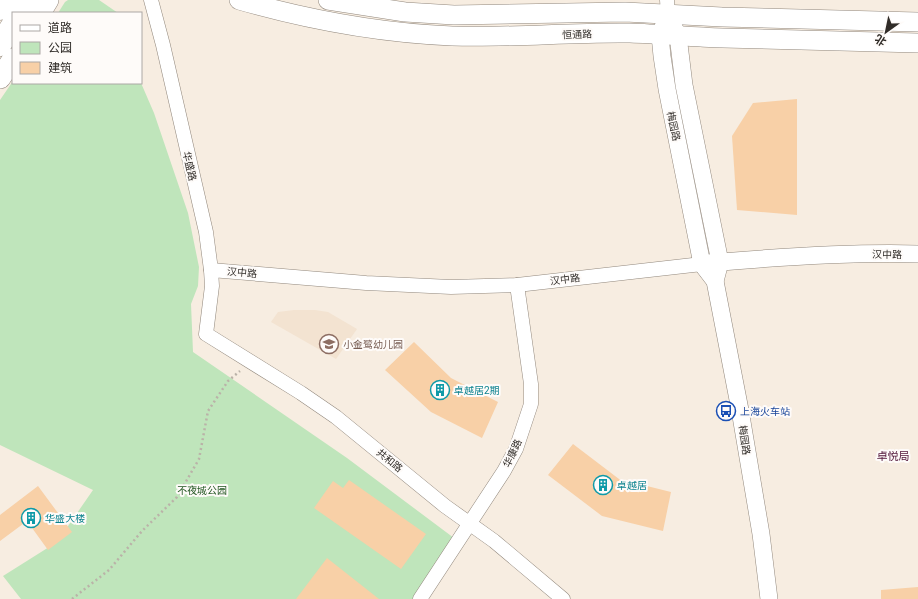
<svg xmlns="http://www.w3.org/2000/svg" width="918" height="599" font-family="Roboto,'Noto Sans SC',sans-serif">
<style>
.built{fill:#f3e3d1}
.green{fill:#bfe5bb}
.building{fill:#f8d0a7}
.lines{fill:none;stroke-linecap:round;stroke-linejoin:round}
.minor-casing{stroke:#92887d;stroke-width:15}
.tertiary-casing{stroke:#92887d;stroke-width:18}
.secondary-casing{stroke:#92887d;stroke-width:20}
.primary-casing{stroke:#92887d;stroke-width:22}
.trunk-casing{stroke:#92887d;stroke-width:23}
.path{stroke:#bab2a8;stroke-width:2.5;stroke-dasharray:2 3;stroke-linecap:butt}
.minor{stroke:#fff;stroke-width:14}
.tertiary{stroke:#fff;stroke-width:17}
.secondary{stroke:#fff;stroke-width:19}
.primary{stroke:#fff;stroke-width:21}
.trunk{stroke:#fff;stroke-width:22}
.labels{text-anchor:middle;stroke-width:4;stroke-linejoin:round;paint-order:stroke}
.street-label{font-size:10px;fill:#302c28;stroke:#fefbf9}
.education-label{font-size:10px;fill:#785e54;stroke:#fefbf9;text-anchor:start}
.culture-label{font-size:10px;fill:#0d838f;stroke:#fefbf9;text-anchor:start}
.transit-label{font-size:10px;fill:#164399;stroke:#fefbf9;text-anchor:start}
.park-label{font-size:10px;fill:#215520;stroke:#fefbf9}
.neighbourhood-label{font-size:11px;fill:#501337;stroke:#fefbf9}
</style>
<rect width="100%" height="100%" fill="#f7ede1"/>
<path class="built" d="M294 310H315L328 312 357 329 336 359 271 322 278 312Z"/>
<g class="green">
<path d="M68 0H99L118 13H58L65 2Z"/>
<path d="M13 81V83H141L154 113 188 213 199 267 198 286 191 304 193 352 347 458 462 544 423 599H21L3 576 57 542 93 490 0 445V100Z"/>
</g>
<g class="building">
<path d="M797 99V215L737 210 732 136 753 103Z"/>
<path d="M414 342 451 378 498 402 482 438 431 412 385 370Z"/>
<path d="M573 444 619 479 671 492 663 531 602 516 548 475Z"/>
<path d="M349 480 426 534 401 569 314 508 333 481 343 488Z"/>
<path d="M38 486 72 532 48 550 27 521 0 541V515Z"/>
<path d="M327 558 379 599H296Z"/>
<path d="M918 587V599H881V590Z"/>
</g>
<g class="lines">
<defs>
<g id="minor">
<path d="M151 0 163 45 206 232 211 270 212 286 206 334 301 393 336 417 445 506 494 541 563 599"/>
<path d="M667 0 668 14"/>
<path d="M211 270 366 283 451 287 517 285 702 264"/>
<path d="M420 599 504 471 516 449 531 404V384L517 285"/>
</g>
<g id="tertiary">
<path d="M668 14 660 35 662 56 667 89 702 264 715 281 740 410 761 534 769 599"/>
<path d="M672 23 678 36 684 85 720 262 715 281"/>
<path d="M709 263C778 257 848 252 918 254"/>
</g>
<g id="secondary">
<path d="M239 0C309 20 380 33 452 36 511 38 571 32 630 33 661 34 692 37 723 38 788 40 853 41 918 43"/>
<path d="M328 0 405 12 454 15 625 12 722 17 918 22"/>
</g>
<g id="primary">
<path d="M40 13 48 0"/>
<path d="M0 78 13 59"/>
</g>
<g id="trunk">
<path d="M0 9 5 0"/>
<path d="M20 13 28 0"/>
<path d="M0 45 13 24"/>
</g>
</defs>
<use href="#minor" class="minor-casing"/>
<use href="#tertiary" class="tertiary-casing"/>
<use href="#secondary" class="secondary-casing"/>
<use href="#primary" class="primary-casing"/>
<use href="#trunk" class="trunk-casing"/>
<path class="path" d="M72 599 109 570 142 531 177 497 199 459 208 411 228 381 240 371"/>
<use href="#minor" class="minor"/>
<use href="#tertiary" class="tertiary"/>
<use href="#secondary" class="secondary"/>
<use href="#primary" class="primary"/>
<use href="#trunk" class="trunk"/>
</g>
<defs>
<symbol id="school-ring" viewBox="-11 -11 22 22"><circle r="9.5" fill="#fefbf9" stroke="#8d6e63" stroke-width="1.5"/><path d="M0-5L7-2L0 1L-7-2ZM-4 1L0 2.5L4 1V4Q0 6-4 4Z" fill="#8d6e63"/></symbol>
<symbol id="building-ring" viewBox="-11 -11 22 22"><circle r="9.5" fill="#fefbf9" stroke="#0f9aa8" stroke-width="1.5"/><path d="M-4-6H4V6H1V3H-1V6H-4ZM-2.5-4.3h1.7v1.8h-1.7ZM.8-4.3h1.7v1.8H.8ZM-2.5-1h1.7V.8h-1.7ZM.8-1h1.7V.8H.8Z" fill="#0f9aa8"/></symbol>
<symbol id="bus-ring" viewBox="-11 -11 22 22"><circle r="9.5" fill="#fefbf9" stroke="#1a4fb4" stroke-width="1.5"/><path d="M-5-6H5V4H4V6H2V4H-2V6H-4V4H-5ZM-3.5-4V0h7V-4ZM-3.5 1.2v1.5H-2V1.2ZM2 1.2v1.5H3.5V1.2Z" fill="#1a4fb4"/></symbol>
</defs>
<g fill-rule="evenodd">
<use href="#school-ring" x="318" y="333" width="22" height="22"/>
<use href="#building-ring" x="429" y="379" width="22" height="22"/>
<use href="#bus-ring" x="715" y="400" width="22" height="22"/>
<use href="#building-ring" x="592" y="474" width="22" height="22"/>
<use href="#building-ring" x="20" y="507" width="22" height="22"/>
</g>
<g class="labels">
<g class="street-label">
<text transform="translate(577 34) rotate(-2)" y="4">恒通路</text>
<text transform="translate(674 126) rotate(78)" y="4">梅园路</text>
<text transform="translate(190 166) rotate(77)" y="4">华盛路</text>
<text transform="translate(887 254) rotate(1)" y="4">汉中路</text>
<text transform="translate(242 272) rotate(5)" y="4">汉中路</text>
<text transform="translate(565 279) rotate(-7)" y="4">汉中路</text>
<text transform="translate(745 440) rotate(82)" y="4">梅园路</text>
<text transform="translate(512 453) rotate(-65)" y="4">华康路</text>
<text transform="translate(390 460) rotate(39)" y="4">共和路</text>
</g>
<g class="education-label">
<text x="343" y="348">小金鹭幼儿园</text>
</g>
<g class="culture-label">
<text x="454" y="394">卓越居2期</text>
<text x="617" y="489">卓越居</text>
<text x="45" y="522">华盛大楼</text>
</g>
<g class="transit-label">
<text x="740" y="415">上海火车站</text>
</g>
<g class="park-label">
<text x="202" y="494">不夜城公园</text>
</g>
<g class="neighbourhood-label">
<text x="893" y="460">卓悦局</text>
</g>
</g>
<rect x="12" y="12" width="130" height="72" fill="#fefbf9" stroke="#aca8a5"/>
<rect x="20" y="25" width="20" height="6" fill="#ffffff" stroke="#aca8a5"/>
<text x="48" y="32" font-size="12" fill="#302c28">道路</text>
<rect x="20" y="42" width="20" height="12" fill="#bfe5bb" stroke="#aca8a5"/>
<text x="48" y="52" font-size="12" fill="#302c28">公园</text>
<rect x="20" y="62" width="20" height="12" fill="#f8d0a7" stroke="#aca8a5"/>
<text x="48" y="72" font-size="12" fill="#302c28">建筑</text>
<g transform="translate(886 32) rotate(213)" stroke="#fefbf9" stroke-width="3" paint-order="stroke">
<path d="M0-3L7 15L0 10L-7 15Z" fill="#302c28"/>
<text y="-6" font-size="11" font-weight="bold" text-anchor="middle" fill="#302c28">北</text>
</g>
</svg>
